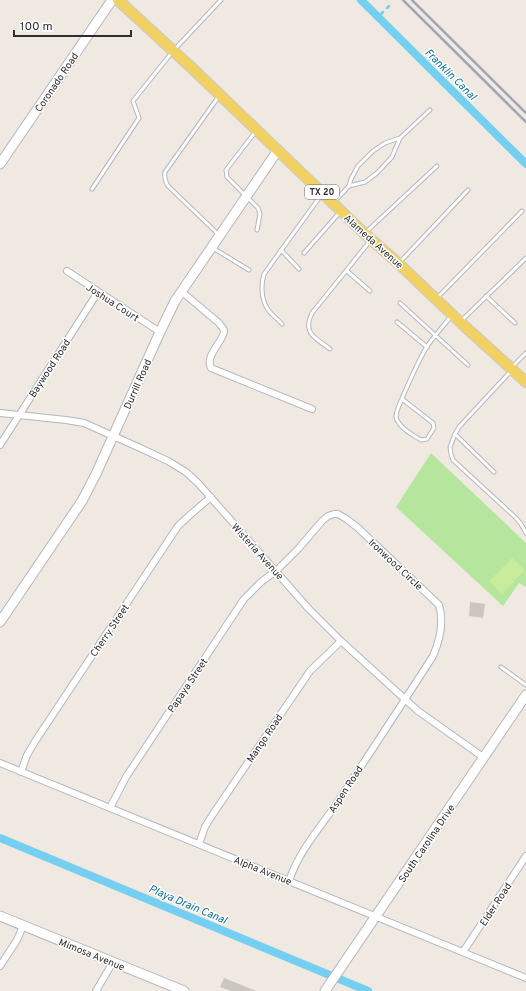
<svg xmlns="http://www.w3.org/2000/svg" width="526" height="991" font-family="Overpass,sans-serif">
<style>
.green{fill:#b6e59e}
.pitch{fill:#c9ec9a}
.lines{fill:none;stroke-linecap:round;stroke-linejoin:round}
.stream{stroke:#75cff0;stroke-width:2.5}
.canal{stroke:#75cff0;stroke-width:8}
.building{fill:#cbc7bf}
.lane-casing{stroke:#b4b7c1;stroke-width:5}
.street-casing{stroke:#b4b7c1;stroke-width:8}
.secondary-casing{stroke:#b4b7c1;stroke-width:11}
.primary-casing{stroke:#c9c9c9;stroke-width:12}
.lane{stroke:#fff;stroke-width:3}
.street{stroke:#fff;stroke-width:6}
.secondary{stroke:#fff;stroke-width:9}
.primary{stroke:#f2d163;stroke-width:10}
.rail{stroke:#a3a6b8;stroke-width:2.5}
.labels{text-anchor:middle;stroke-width:3;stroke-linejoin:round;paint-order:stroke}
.shield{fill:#fff;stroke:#6d6d6d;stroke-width:1}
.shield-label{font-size:9px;font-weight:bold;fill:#2e2e2e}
.street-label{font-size:10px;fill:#2e2e2e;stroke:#fff}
.water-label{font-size:11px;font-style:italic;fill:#0d6fa3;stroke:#fff}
</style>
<rect width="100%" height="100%" fill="#efe9e1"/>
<path class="green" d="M431 453 526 543V587L519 583 503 606 396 507Z"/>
<path class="pitch" d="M512 558 525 570 502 594 489 581Z"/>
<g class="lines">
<g class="stream">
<path d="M387 8 389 6"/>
<path d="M378 17 383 12"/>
</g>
<g class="canal">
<path d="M361 0 526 164"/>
<path d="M0 838 368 991"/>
</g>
</g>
<g class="building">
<path d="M470 602 485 604 483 618 469 616Z"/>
<path d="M224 978 256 991H231L220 987Z"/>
</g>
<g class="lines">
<defs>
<g id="lane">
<path d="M256 131 226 170 227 177 258 208 260 214 257 230"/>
<path d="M349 186 365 182 377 173 392 157 400 138"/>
<path d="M92 189 139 118 133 101 173 51 221 0"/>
<path d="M334 202 349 186 351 179 358 166 373 151 385 143 400 138 430 110"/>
<path d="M366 232 437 166"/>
<path d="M219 235 168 186C165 181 164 178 165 172L219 96"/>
<path d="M213 248 249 270"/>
<path d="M281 250 299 269"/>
<path d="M304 253 340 212"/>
<path d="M400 262 468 190"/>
<path d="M347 271 370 291"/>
<path d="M486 296 515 323"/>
<path d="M438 297 522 211"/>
<path d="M400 303 468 365"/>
<path d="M461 321 526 258"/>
<path d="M397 322 427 347"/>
<path d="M282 324C278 319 270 314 267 308 261 298 261 284 264 274L322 194"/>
<path d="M330 349C316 338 302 334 312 313L370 241"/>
<path d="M512 367 526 353"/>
<path d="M511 371 459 427 455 434 450 447 451 454 453 460 516 518 521 524 526 533"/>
<path d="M402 399 433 423 434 428 427 439 421 440C413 435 398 427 396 417 396 410 401 402 403 396 410 380 417 364 426 348 433 337 443 327 451 316"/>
<path d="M455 434 494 472"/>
<path d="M501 667 526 685"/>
</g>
<g id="street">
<path d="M67 271 160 332"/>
<path d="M181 291 219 323C221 326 224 329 224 331 225 339 204 356 211 368L312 409"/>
<path d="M0 413 66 420 84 423 138 447 168 461 186 472 198 483 308 608 341 641 418 711 483 757"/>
<path d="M0 445 98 292"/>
<path d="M0 763 526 978"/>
<path d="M21 772 27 755 36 740 178 526 191 514 211 497"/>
<path d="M110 808 126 777 244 599 261 582 276 571 299 548 322 521 328 516 334 514H338L345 518 357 527 439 605C444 622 440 640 433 656 401 706 368 756 335 806 318 830 298 853 289 881"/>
<path d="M199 844 205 827 211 817 310 671 341 641"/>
<path d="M463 952 526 856"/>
<path d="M0 966 17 940 23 926"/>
<path d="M96 991 113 962"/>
</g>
<g id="secondary">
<path d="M0 164 112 0"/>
<path d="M0 622 82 501 96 474 160 332 175 301 278 150"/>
<path d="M0 916 184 991"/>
<path d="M325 991 526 695"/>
</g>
<path id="primary" d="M118 0 194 70 364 233 399 264 460 322 526 382"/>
</defs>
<use href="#lane" class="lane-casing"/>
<use href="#street" class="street-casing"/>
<use href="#secondary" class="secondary-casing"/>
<use href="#primary" class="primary-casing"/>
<use href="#lane" class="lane"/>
<use href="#street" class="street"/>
<use href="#secondary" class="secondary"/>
<use href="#primary" class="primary"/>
<g class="rail">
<path d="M403 0 526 122"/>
<path d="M412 0 526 113"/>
</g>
</g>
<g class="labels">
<rect class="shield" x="305" y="185" width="34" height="14" rx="3"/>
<g class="shield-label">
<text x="322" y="195">TX 20</text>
</g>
<g class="street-label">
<text transform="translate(56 82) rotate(-56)" y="4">Coronado Road</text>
<text transform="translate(374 241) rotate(42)" y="4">Alameda Avenue</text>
<text transform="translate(113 302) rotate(33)" y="4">Joshua Court</text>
<text transform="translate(49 368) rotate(-57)" y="4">Baywood Road</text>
<text transform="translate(137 384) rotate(-66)" y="4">Durrill Road</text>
<text transform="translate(258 551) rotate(48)" y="4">Wisteria Avenue</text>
<text transform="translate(396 564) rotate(43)" y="4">Ironwood Circle</text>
<text transform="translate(109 630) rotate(-56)" y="4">Cherry Street</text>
<text transform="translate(187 685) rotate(-56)" y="4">Papaya Street</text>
<text transform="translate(264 738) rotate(-56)" y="4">Mango Road</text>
<text transform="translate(345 789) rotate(-57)" y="4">Aspen Road</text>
<text transform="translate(426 843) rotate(-56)" y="4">South Carolina Drive</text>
<text transform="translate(263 870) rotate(22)" y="4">Alpha Avenue</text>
<text transform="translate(495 904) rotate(-57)" y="4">Elder Road</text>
<text transform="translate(92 954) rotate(22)" y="4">Mimosa Avenue</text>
</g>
<g class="water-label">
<text transform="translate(451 74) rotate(45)" y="4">Franklin Canal</text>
<text transform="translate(188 904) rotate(23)" y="4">Playa Drain Canal</text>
</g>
</g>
<path d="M14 30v6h117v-6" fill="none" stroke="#2e2e2e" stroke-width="2"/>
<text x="20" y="30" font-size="12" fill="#2e2e2e" stroke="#ffffff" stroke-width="3" paint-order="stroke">100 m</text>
</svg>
